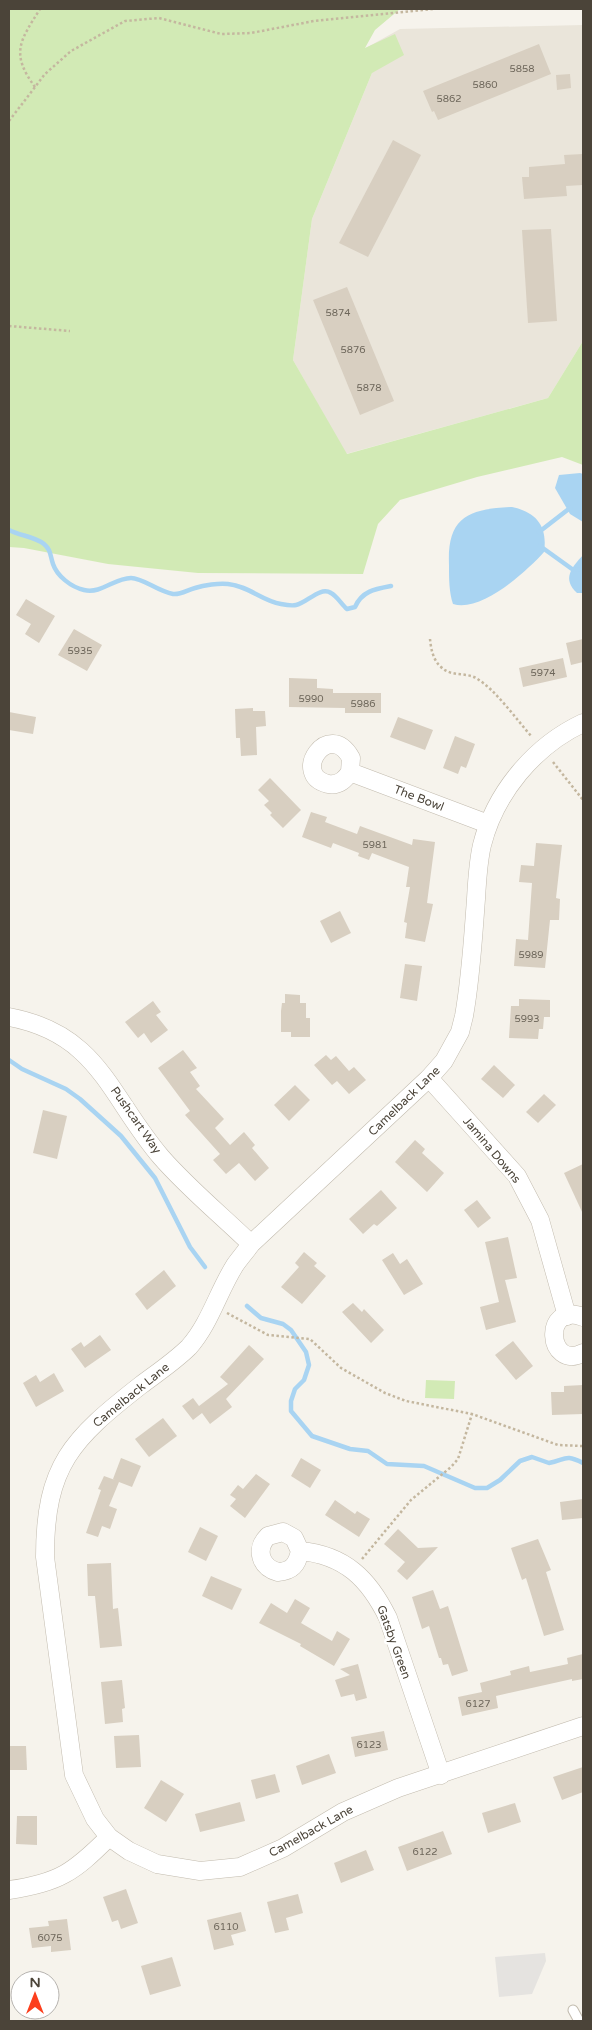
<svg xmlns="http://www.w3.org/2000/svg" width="592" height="2030" font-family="'Varela Round',sans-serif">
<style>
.residential{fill:#eae5da}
.green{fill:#d2eab5}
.parking{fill:#e5e3e0}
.water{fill:#a9d4f2}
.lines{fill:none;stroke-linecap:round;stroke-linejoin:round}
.stream{stroke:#a9d4f2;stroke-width:4.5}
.building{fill:#d8cfc1}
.lane-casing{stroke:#c2bbae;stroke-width:11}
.street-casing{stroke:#c2bbae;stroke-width:19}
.path{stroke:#c4b79f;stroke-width:2.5;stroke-dasharray:2.5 2.5;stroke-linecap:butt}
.lane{stroke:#fff;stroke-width:9}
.street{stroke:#fff;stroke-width:18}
.labels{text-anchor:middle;stroke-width:5;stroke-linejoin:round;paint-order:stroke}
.number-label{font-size:10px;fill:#6e675b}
.street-label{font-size:12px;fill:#4b4439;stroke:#fff}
</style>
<rect width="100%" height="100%" fill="#f6f3ec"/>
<path class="residential" d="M583 25V341L548 398 346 454 293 360 312 219 372 73 364 49 400 29Z"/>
<g class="green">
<path d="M9 9H400L375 30 365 48 395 34 404 55 372 73 312 219 293 360 347 454 548 398 583 341V465L562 457 477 477 400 500 378 524 363 574 198 573 108 564 24 548 9 547Z"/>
<path d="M426 1380 455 1381 454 1399 425 1398Z"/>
</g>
<path class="parking" d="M545 1953 546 1961 532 1994 499 1997 495 1957Z"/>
<g class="water">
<path d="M580 473 583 474V522L570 514 555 488 559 475Z"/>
<path d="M512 507C536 512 548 526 544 552 527 571 481 613 453 604 449 592 449 579 449 565 447 517 468 509 512 507Z"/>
<path d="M583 555V593H577C562 579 571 568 583 555Z"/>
</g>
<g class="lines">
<g class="stream">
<path d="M9 530C20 536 34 536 44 544 51 550 50 555 53 564 57 576 71 587 84 590 102 594 114 578 131 578 143 578 157 591 173 594 181 595 187 590 195 588 204 585 219 583 228 584 249 586 262 601 281 604 286 605 292 606 296 605 307 603 320 586 331 593 337 596 342 605 347 609L355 607C362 591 375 589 391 586"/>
<path d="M539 532 570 508"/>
<path d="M540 546 572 569 583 570"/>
<path d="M9 1060 22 1069 66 1089 80 1099 121 1136 155 1178 190 1247 205 1267"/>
<path d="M247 1306 261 1318 283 1324 291 1330 306 1352 309 1365 304 1380 295 1389 291 1401V1411L312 1436 350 1449 368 1451 387 1464 424 1466 475 1488H487L500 1480 520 1461 532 1457 549 1463C567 1459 565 1454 583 1463"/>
</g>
</g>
<g class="building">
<path d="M539 44 551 74 438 120 434 111 432 112 423 91Z"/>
<path d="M570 74 571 88 557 90 556 75Z"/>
<path d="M393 140 421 155 368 257 339 243Z"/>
<path d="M583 154V185L566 186 567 196 524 199 522 177H529V167L565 164 564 155Z"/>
<path d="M551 229 557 321 528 323 522 230Z"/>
<path d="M347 287 394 401 360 415 313 300Z"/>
<path d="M26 599 55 616 39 643 25 634 31 624 16 615Z"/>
<path d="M74 629 102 645 87 671 58 655Z"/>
<path d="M583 639V662L571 665 566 643Z"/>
<path d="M563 658 567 677 523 687 519 668Z"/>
<path d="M289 678 317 679V688L333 689V693H381V713H345V708L289 707Z"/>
<path d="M253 708V711H265L266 726 256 727 257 755 241 756 240 738H236L235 709Z"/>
<path d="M9 712 36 717 33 734 9 730Z"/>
<path d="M398 717 433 730 425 750 390 737Z"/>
<path d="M455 736 475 744 466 768 461 766 458 774 443 768Z"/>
<path d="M270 778 301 810 283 828 270 815 272 813 264 805 269 801 258 790Z"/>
<path d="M311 812 327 817 325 822 357 834 360 826 412 845 413 839 435 842 427 903 433 904 425 942 405 938 407 923 404 922 410 887H406L409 867 372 853 369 860 358 856 359 853 333 843 331 848 302 837Z"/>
<path d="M536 843 562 845 556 898 560 899 559 920H550L545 968 514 966 516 939 528 940 532 883 519 882 521 865 534 866Z"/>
<path d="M340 911 351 933 331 943 320 921Z"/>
<path d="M405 964 422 966 417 1001 400 998Z"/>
<path d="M285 994 300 995V1003H306V1018H310V1037H291V1032H281V1011L282 1003H285Z"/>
<path d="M519 999 550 1000V1017H544L543 1029H539L538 1039 509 1038 511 1006H519Z"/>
<path d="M153 1001 161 1012 156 1015 168 1030 151 1043 144 1033 138 1038 125 1022Z"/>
<path d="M183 1050 197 1068 190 1072 200 1086 196 1089 224 1119 215 1128 230 1145 244 1132 255 1145 252 1148 269 1168 255 1181 239 1163 226 1174 213 1160 220 1154 185 1115 190 1111 158 1068Z"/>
<path d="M326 1055 331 1060 336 1056 349 1071 354 1067 366 1080 349 1094 337 1081 332 1085 314 1065Z"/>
<path d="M494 1065 515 1085 503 1098 481 1079Z"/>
<path d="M295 1085 310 1100 289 1121 274 1105Z"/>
<path d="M544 1094 556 1105 538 1123 526 1112Z"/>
<path d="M43 1110 67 1116 57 1159 33 1153Z"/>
<path d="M415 1140 425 1149 422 1153 444 1173 427 1192 395 1162Z"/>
<path d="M583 1164V1214L564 1173Z"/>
<path d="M381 1190 397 1208 377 1226 374 1224 363 1234 349 1219Z"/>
<path d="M477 1200 491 1218 478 1228 464 1210Z"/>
<path d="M508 1237 517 1278 505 1280 516 1322 486 1330 480 1307 499 1302 485 1242Z"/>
<path d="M304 1252 317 1263 314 1266 326 1276 302 1304 281 1287 299 1267 295 1263Z"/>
<path d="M393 1253 400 1264 407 1259 423 1284 404 1295 382 1260Z"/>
<path d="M164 1270 176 1286 147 1310 135 1294Z"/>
<path d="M353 1303 362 1312 364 1309 384 1330 371 1343 342 1312Z"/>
<path d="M100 1335 111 1350 85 1368 71 1349 81 1342 84 1347Z"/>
<path d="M513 1341 533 1366 516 1380 495 1355Z"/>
<path d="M249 1345 264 1359 226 1399 232 1407 210 1424 202 1413 193 1420 182 1406 193 1398 199 1406 228 1384 220 1377Z"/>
<path d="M54 1373 64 1391 36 1407 23 1383 36 1375 40 1382Z"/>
<path d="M583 1385V1414L552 1415 551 1392H564V1386Z"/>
<path d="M163 1418 177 1436 149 1457 135 1439Z"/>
<path d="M121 1458 141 1466 132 1487 119 1482 109 1506 117 1509 110 1529 102 1526 98 1537 86 1533 101 1490 98 1489 104 1476 115 1480 113 1479Z"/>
<path d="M301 1458 321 1470 310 1488 291 1476Z"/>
<path d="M256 1474 270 1484 245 1518 230 1506 236 1499 230 1495 238 1485 243 1489Z"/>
<path d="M583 1499V1518L562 1520 560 1502Z"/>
<path d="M335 1500 355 1514 357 1511 370 1519 359 1537 325 1515Z"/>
<path d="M200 1527 218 1536 206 1561 188 1552Z"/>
<path d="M398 1529 418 1548 438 1547 407 1580 397 1571 405 1562 384 1544Z"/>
<path d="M538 1539 551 1570 546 1572 564 1630 544 1636 526 1578 522 1580 511 1548Z"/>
<path d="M111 1563 113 1609 118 1608 122 1646 100 1648 95 1596H88L87 1564Z"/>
<path d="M211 1576 242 1589 232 1610 202 1596Z"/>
<path d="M433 1590 440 1609 448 1606 468 1671 452 1676 448 1664 443 1665 441 1658H439L429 1626 422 1629 412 1597Z"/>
<path d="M295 1599 310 1608 301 1623 332 1641 337 1631 350 1639 334 1666 300 1646 301 1644 259 1623 271 1603 287 1613Z"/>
<path d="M583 1654V1679L572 1681V1679L496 1696 498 1708 462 1716 458 1697 482 1692 480 1683 511 1675 510 1671 529 1666 530 1672 568 1664 567 1658Z"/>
<path d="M358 1664 367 1698 356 1701 354 1694 341 1697 335 1680 350 1675 340 1669Z"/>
<path d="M122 1680 125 1708 122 1709 123 1722 105 1724 101 1682Z"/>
<path d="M384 1731 388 1750 355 1757 351 1737Z"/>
<path d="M139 1735 141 1767 116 1768 114 1736Z"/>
<path d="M9 1746H26L27 1770H9Z"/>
<path d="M329 1754 336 1773 302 1785 296 1766Z"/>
<path d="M583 1767V1792L562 1800 553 1777Z"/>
<path d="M275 1774 280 1792 256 1799 251 1780Z"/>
<path d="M161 1780 184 1794 166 1822 144 1808Z"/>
<path d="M240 1802 245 1821 200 1832 195 1814Z"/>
<path d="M515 1803 521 1822 488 1833 482 1813Z"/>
<path d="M17 1816H37V1845L16 1844Z"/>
<path d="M443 1831 452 1854 407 1871 398 1847Z"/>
<path d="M366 1850 374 1870 341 1883 334 1863Z"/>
<path d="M126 1889 138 1923 121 1929 118 1920 112 1922 103 1897Z"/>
<path d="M298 1894 303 1913 286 1918 289 1930 275 1933 267 1902Z"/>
<path d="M241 1912 246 1931 231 1935 234 1945 214 1950 207 1920Z"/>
<path d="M67 1919 71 1950 51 1952V1946L32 1948 29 1928 49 1926 48 1921Z"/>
<path d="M172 1957 181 1986 150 1995 141 1966Z"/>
</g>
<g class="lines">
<defs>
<path id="lane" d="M573 2010 579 2021"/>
<g id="street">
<path d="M583 723C534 746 495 793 482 845 478 862 477 881 476 899 473 938 471 977 464 1016L460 1032 444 1061 429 1078 251 1244C246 1251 240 1258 235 1265 218 1292 210 1323 189 1347 175 1361 157 1373 141 1385 72 1439 45 1465 45 1557L74 1775 95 1819 109 1837 129 1851 157 1864 200 1871 240 1867 283 1848 343 1812 398 1788 583 1726"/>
<path d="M350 772 351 758C329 718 290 775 328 784 338 786 345 780 350 772L488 824"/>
<path d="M9 1017C99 1034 109 1096 161 1157 188 1188 221 1215 251 1244"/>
<path d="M429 1078 517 1176 540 1220 567 1316"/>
<path d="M583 1317C542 1301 547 1371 583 1353"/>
<path d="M300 1551 294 1538 283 1532 268 1536C255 1549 260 1567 278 1572 292 1571 297 1565 300 1551 345 1555 369 1579 388 1618L441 1775"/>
<path d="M9 1890C59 1883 74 1872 109 1837"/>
</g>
</defs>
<use href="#lane" class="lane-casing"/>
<use href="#street" class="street-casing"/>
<g class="path">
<path d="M35 87C10 53 20 41 40 9"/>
<path d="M9 121 45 74 71 51 125 21 159 18 221 34 251 33 314 21 433 9"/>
<path d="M9 326 70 331"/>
<path d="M430 639C431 649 433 660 441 667 451 677 465 672 476 678 496 690 516 719 532 737"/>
<path d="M553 762 583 800"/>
<path d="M227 1313 268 1335 310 1339 341 1368 385 1393 406 1401 472 1414 558 1445 583 1446"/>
<path d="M362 1559 411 1500 451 1467 458 1459 472 1414"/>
</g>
<use href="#lane" class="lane"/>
<use href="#street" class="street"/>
</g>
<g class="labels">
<g class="number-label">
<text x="522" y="72">5858</text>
<text x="485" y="88">5860</text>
<text x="449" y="102">5862</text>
<text x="338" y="316">5874</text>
<text x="353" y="353">5876</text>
<text x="369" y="391">5878</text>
<text x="80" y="654">5935</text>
<text x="543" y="676">5974</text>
<text x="311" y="702">5990</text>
<text x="363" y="707">5986</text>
<text x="375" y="848">5981</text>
<text x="531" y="958">5989</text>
<text x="527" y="1022">5993</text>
<text x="478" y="1707">6127</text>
<text x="369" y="1748">6123</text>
<text x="425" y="1855">6122</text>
<text x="226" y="1930">6110</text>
<text x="50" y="1941">6075</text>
</g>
<g class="street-label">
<text transform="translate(419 798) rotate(21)" y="4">The Bowl</text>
<text transform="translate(404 1101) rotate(-44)" y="4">Camelback Lane</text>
<text transform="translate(136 1120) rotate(55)" y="4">Pushcart Way</text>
<text transform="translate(492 1150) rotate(50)" y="4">Jamina Downs</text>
<text transform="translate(131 1395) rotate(-39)" y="4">Camelback Lane</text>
<text transform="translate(394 1642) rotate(70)" y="4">Gatsby Green</text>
<text transform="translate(311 1831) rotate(-29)" y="4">Camelback Lane</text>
</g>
</g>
<rect width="592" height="2030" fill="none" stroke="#4b4439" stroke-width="20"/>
<g transform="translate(35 1995)"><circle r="24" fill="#ffffff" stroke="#b7b4b0"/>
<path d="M0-4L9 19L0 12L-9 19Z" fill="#fc3f1d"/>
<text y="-8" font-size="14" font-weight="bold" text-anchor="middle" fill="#4b4439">N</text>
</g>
</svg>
